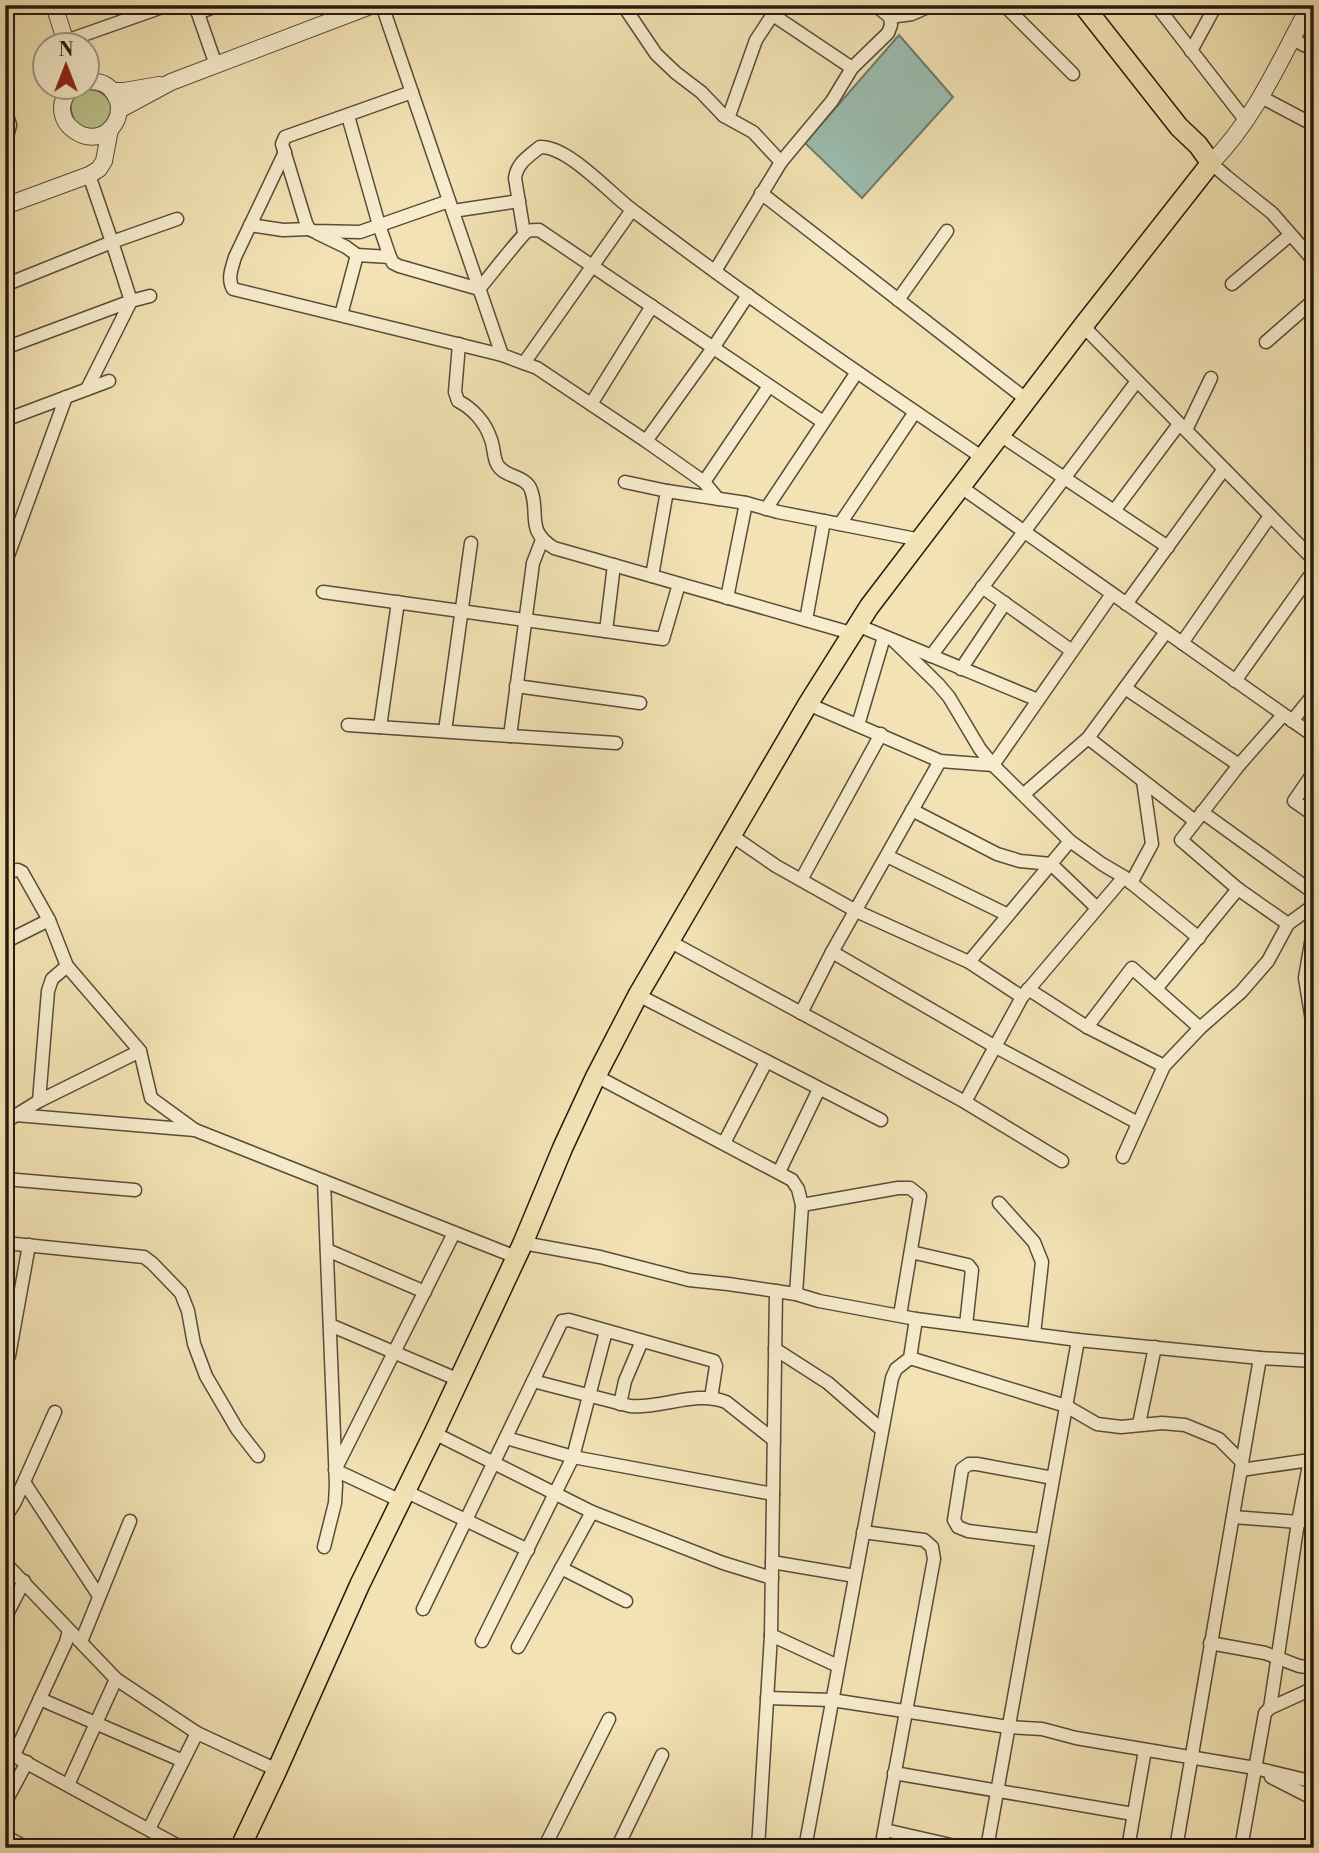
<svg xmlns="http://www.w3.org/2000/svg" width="1319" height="1853" font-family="'Libre Bodoni',serif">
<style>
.green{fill:#bbc48d;stroke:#706f50;stroke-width:2}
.water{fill:#9bbeb1;stroke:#6c7c71;stroke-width:2}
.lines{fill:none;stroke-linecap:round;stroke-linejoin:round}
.minor-casing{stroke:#594c3a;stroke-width:15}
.tertiary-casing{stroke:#594c3a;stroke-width:18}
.primary-casing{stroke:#261a12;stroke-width:22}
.minor{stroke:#f7edce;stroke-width:12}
.tertiary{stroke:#f7edce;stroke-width:16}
.primary{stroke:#f3e3b4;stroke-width:19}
</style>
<rect width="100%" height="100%" fill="#f3e3b4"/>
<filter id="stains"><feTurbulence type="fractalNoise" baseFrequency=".00286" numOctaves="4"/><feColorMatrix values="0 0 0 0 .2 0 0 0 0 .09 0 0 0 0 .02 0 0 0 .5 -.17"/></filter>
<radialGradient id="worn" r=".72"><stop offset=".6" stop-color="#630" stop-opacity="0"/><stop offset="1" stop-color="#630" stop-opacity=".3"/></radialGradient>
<path class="green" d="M88 89C103 90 107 96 114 108L104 130 79 129C68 111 65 97 88 89Z"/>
<path class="water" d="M899 35 953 97 862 198 805 143Z"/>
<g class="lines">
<defs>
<g id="minor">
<path d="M195 5 216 65"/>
<path d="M382 5 502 355 537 368 646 441 704 482 718 499"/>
<path d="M623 5 656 54 676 73 701 92 724 116 753 132 781 162"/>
<path d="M1004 5 1073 74"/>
<path d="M1156 5 1246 121"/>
<path d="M198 13 219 5"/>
<path d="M773 15 852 68"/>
<path d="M890 17 912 14 932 5"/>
<path d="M1292 39 1314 50"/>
<path d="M66 41 168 5"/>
<path d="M1191 51 1216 5"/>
<path d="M412 92 285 137 282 144 306 223 309 229 313 231 360 232 449 201"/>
<path d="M1261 97 1314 125"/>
<path d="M5 109 10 125 8 133H5"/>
<path d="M348 116 379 225 390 257 393 263 399 266 479 289C486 281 523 233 528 231 531 230 536 230 539 230L823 422"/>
<path d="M724 116 730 113 756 40 779 5"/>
<path d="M285 152 235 257C232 268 227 278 233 289L502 355"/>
<path d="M1211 163 1227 177 1272 213 1314 261"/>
<path d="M761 193 1027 400"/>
<path d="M453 211 519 201"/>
<path d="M250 225 283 230 309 229"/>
<path d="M317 233 346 247 357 255"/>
<path d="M524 233 515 178C517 163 529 156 540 147 569 146 611 195 635 212 748 298 865 378 983 458"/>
<path d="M715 271 781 162 832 101 852 68 888 33 891 25 890 17 875 5"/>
<path d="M1232 284 1290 235"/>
<path d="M5 285 112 242 177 219"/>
<path d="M898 300 947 231"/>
<path d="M341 315 357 255 390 257"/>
<path d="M1083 326 1314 560"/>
<path d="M1266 342 1314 300"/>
<path d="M459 344 455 392 458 401C472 408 485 422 490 437 494 445 493 456 497 464 504 478 526 475 531 490 540 514 525 530 554 548L851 633"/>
<path d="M5 348 131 301 150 296"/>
<path d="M524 363 632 210"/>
<path d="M87 389 131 301 112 242 89 175"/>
<path d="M591 404 652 306"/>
<path d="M5 420 109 381"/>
<path d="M1186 430 1211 378"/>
<path d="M1000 435 1168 547"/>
<path d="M646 441 713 348 748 295"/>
<path d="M625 482 667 491 746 503 778 512 921 540"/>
<path d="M704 482 769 386"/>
<path d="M961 487 1314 736"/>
<path d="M766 509 857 372"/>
<path d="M1114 511 1179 424"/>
<path d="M840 524 915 412"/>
<path d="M5 564 66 397"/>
<path d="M652 576 667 491"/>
<path d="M982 587 1072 651"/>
<path d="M323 592 663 639 679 584"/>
<path d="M727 598 746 503"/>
<path d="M1126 604 1224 469"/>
<path d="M806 620 824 521"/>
<path d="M857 625 1038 700"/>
<path d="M606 631 614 565"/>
<path d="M893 640 938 684 949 697 980 749 993 765 1070 841 1102 864 1124 877 1199 938"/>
<path d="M1182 643 1270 516"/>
<path d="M931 656 1137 381"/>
<path d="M961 669 1005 603"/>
<path d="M1235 681 1314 570"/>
<path d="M516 686 640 703"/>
<path d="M1125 688 1239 765"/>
<path d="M808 704 940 761 993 765"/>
<path d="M1292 721 1314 694"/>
<path d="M348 725 616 743"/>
<path d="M858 725 884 637"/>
<path d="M380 727 398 602"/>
<path d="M445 731 471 543"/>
<path d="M510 736 533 563 542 540"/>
<path d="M1088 738 1195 821"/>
<path d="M993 765 1112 594"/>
<path d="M1314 772 1294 801 1314 815"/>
<path d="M1024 794 1088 738 1166 632"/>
<path d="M912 810 997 854 1020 861 1051 864 1097 908"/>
<path d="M1202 812 1314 893"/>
<path d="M731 835 776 866 856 911 969 962 1022 997"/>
<path d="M887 856 1008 915"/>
<path d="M5 872 18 870 22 872 49 920 67 966 140 1051 151 1098 195 1130 516 1257"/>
<path d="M801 880 881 734"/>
<path d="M1131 883 1152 844 1143 781"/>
<path d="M1238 889 1288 924"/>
<path d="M1314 925 1305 978 1314 1033"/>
<path d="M669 941 965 1102 1062 1161"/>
<path d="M5 942 49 920"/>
<path d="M832 952 994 1046 1138 1123"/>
<path d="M969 962 1070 841"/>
<path d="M1028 989 1087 1027 1164 1066"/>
<path d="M1156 989 1238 889 1181 840 1239 765 1283 715"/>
<path d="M638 995 881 1120"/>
<path d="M801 1013 832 952 940 761"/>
<path d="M1087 1027 1132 968 1200 1028"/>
<path d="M596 1076 792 1180 798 1189 802 1205 796 1294"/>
<path d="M39 1101 48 991 52 979 67 966"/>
<path d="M965 1102 1022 997 1124 877"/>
<path d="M16 1115 195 1130"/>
<path d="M5 1122 39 1101 140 1051"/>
<path d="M724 1143 766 1062"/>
<path d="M1123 1157 1164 1066 1200 1028 1241 992 1268 961 1288 924 1314 905"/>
<path d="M779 1172 819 1089"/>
<path d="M5 1179 135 1190"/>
<path d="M324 1181 336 1485 335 1503 324 1547"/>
<path d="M999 1203 1034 1242 1042 1262 1034 1334"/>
<path d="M802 1205 898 1188H910L920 1196 900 1315"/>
<path d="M5 1243 144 1257 152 1263 181 1293 188 1311 194 1344 206 1376 237 1429 258 1456"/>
<path d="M523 1243 600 1257 689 1280 728 1284 796 1294 819 1301 916 1319 1078 1340 1260 1358 1314 1361"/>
<path d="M327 1250 425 1292"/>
<path d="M911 1252 968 1265 972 1270 966 1325"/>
<path d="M330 1325 459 1380"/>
<path d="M775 1349 828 1383 882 1430"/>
<path d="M5 1357 9 1356 29 1245"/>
<path d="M910 1358 1066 1406 1097 1424 1121 1427 1162 1423 1185 1425 1219 1439 1242 1462"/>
<path d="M533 1381 630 1406C662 1409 695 1390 726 1402L774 1440"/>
<path d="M620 1404 625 1381 642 1341"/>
<path d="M1139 1424 1155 1347"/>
<path d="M434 1433 592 1512 723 1563 772 1578"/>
<path d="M506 1438 573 1457 773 1494"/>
<path d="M337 1466 454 1233"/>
<path d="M335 1470 401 1501"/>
<path d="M1241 1470 1310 1460 1314 1440"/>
<path d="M24 1482 99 1596"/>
<path d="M405 1491 528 1550"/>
<path d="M1233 1517 1298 1522 1310 1460"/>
<path d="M5 1518 15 1502 55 1412"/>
<path d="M863 1532 924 1540 932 1547 934 1559 881 1848"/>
<path d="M1042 1540 968 1531 958 1527 954 1520 962 1469 969 1464H977L1053 1478"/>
<path d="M772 1562 855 1576"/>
<path d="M5 1563 116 1679 197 1733 277 1770"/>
<path d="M561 1568 626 1601"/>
<path d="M423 1609 562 1321 569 1320 714 1361 716 1366 711 1398"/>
<path d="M5 1618 24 1581"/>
<path d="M771 1635 838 1666"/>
<path d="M482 1641 573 1457 606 1331"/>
<path d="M81 1642 130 1521"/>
<path d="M1210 1643 1265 1653 1299 1666 1314 1668"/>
<path d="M518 1647 592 1512"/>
<path d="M767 1698 832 1700 1008 1727 1042 1729 1076 1738 1255 1768 1314 1782"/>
<path d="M40 1699 183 1761"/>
<path d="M1270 1708 1298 1522 1314 1519"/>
<path d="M5 1751 182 1848"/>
<path d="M14 1755 66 1642 69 1630"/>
<path d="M894 1773 1133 1814"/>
<path d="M1271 1777 1314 1799"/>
<path d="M68 1785 116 1679"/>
<path d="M5 1803 27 1762"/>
<path d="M149 1829 197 1733"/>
<path d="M885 1830 964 1848"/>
<path d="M5 1836 27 1848"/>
<path d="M987 1845 1001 1848"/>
<path d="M544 1848 609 1719"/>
<path d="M617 1848 662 1755"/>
<path d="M758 1848 771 1635 776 1291"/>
<path d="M805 1848 892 1378 896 1369 910 1358 916 1319"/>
<path d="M987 1848 1078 1340"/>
<path d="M1128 1848 1145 1750"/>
<path d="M1176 1848 1260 1358"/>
<path d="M1241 1848 1265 1713 1270 1708 1314 1688"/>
</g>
<g id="tertiary">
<path d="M54 5 67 46"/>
<path d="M72 88C39 120 97 159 116 121 120 113 120 103 115 95 109 84 100 81 88 81"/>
<path d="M113 91H124L159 85"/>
<path d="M119 110 171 82 373 5"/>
<path d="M1211 163C1255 119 1280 60 1310 5"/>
<path d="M5 206 89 175 99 169 104 161 110 129"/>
</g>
<path id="primary" d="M240 1848 277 1770 360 1584 434 1433 523 1243 563 1147 596 1076 638 995 808 704 869 607 1083 326 1211 163 1198 145 1179 127 1083 5"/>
</defs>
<use href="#minor" class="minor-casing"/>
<use href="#tertiary" class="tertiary-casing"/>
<use href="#primary" class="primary-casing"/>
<use href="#minor" class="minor"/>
<use href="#tertiary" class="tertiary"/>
<use href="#primary" class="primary"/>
</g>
<rect width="1319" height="1853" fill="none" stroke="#f3e3b4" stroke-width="28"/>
<rect x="7" y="7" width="1305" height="1839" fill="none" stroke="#261a12" stroke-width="3.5"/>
<rect x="14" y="14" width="1291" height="1825" fill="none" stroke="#261a12" stroke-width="2"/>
<g transform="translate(66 66)"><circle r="33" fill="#f7edce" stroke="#a39983" stroke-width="2"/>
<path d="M0-5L12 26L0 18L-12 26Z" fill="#8f2418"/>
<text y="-10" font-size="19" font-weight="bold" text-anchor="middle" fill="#261a12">N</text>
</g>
<rect width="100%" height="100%" filter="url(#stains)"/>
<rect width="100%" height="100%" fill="url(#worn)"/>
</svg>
